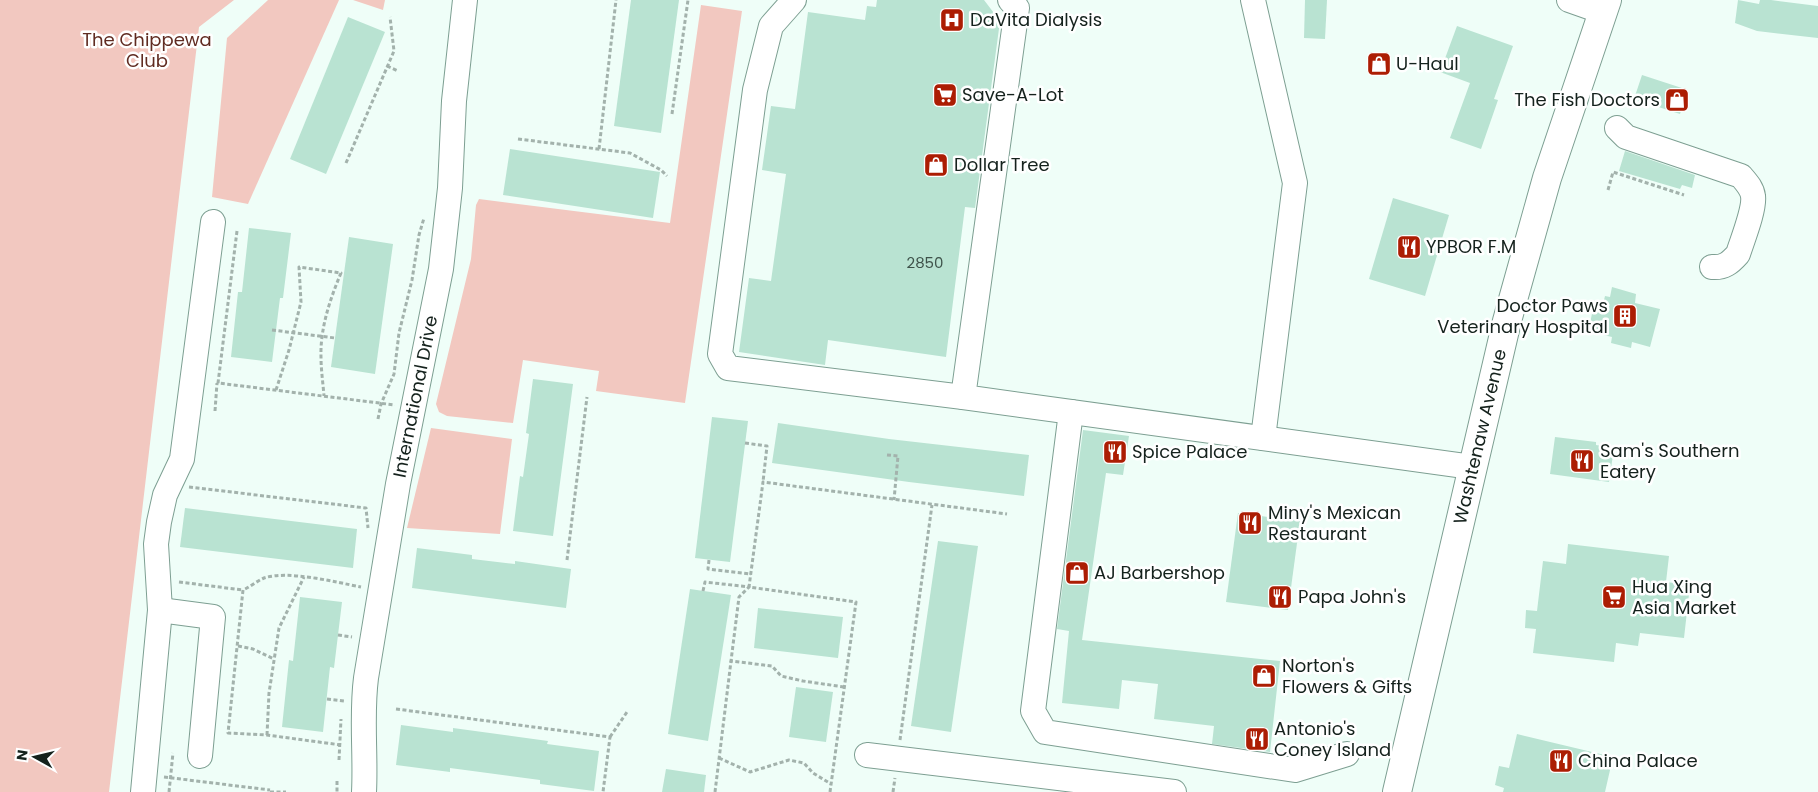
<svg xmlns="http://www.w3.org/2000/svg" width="1818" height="792" font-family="Poppins,sans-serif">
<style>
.green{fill:#f2c8c0}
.building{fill:#b9e3d2}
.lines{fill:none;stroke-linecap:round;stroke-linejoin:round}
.minor-casing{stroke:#7d9f92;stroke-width:26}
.major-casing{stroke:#7d9f92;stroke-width:30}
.path{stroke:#a3b2ac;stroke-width:3;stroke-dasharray:4 2.5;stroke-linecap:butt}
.minor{stroke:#fff;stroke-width:24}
.major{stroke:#fff;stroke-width:28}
.labels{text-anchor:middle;stroke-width:5;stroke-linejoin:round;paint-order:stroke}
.number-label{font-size:15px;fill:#3e524a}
.poi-label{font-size:18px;fill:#15221d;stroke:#fff;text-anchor:start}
.park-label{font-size:18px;fill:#602b21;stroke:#fff}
.street-label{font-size:18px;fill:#15221d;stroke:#fff}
</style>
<rect width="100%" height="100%" fill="#effef8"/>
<g class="green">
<path d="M0 0H234L199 27 109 792H0Z"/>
<path d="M268 0H339L248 204 212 197 227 38Z"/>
<path d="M353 0H385L383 10Z"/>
<path d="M701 5 742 11 685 403 596 391 599 371 523 360 513 423 447 416 439 412 436 404 471 259 476 205 479 199 670 223Z"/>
<path d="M431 428 512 439 500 534 407 528Z"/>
</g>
<g class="building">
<path d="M631 0H679L661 133 614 126Z"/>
<path d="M877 0H984L1000 21 975 208 965 207 946 357 828 340 825 365 739 352 749 278 771 281 786 174 762 170 771 106 795 109 808 12 865 20 867 6 876 7Z"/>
<path d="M1305 0H1327L1325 39 1304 38Z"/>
<path d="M1738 0 1759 4 1760 0H1771L1818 6V38L1757 31 1735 23Z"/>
<path d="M348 17 385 32 326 174 290 159Z"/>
<path d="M1457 26 1513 46 1494 99 1498 100 1481 149 1450 138 1470 83 1440 72Z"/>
<path d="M1642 75 1688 90 1680 114 1634 99Z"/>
<path d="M510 149 660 172 653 218 503 195Z"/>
<path d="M1625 151 1695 175 1692 188 1682 185 1680 189 1619 171Z"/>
<path d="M1393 198 1449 215 1425 296 1369 279Z"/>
<path d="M249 228 291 233 283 298H280L272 362 231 357 238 292H242Z"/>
<path d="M349 237 393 244 375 374 331 367Z"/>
<path d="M1612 287 1636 294 1635 303 1660 309 1650 347 1632 342 1631 348 1611 343 1612 337 1595 333 1596 328 1594 327 1595 324 1590 323 1595 300 1601 301V300H1604L1605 296 1610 297Z"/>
<path d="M533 379 573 384 553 536 513 531 520 476 523 477 529 434 526 433Z"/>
<path d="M712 417 748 421 730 562 695 558Z"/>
<path d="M778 423 889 439 1029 455 1024 496 909 482 772 463Z"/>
<path d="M1083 430 1129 436 1123 475 1106 473 1082 640 1280 661 1270 752 1212 744 1214 726 1154 719 1158 684 1122 680 1119 709 1062 703 1069 631 1057 629Z"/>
<path d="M1555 437 1596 442V445L1614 448 1609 482 1550 474Z"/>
<path d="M185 508 357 529 353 568 180 547Z"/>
<path d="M1238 513 1300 521 1288 610 1226 602Z"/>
<path d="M938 541 978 546 951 732 911 726Z"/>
<path d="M1568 544 1669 556 1666 582 1690 585 1684 638 1640 633 1638 646 1616 643 1614 662 1533 653 1536 629 1525 628 1526 610 1537 611 1543 561 1566 564Z"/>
<path d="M417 548 472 555V559L515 564V561L571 569 566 608 412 588Z"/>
<path d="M690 589 731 595 708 741 668 734Z"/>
<path d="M300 597 342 602 334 668 330 667 323 732 282 727 289 660 293 661Z"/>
<path d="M758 608 843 617 838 658 754 648Z"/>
<path d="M796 687 833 692 826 742 789 737Z"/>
<path d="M401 725 453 732V728L548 741 547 744 599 751 594 791 540 784V780L450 768V772L396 765Z"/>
<path d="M1517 734 1613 757 1605 792H1503L1504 788 1495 785 1499 766 1509 768Z"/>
<path d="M666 769 706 775 704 792H662Z"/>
</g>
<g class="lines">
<defs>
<g id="minor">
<path d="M794 0 771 26 755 90 720 354 728 368 963 397"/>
<path d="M1010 0 1017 8 963 397 1472 467"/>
<path d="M1253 0 1295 183 1263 438"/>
<path d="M1569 0 1603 12"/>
<path d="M1617 128 1626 137 1741 176C1746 182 1752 188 1753 196 1755 209 1742 241 1738 254 1730 263 1724 268 1712 267"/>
<path d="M1071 412 1033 711 1045 732 1295 770 1347 754"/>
<path d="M160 610 213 617 200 756"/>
<path d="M867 755 1174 792"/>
<path d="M143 792 160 610 156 544 159 522 165 495 182 459 213 222"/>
<path id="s1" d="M364 792C366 754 361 716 366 678L398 484 441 269 450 188 454 101 465 0"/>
</g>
<g id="major">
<path id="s2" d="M1397 792 1507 321 1547 178 1607 0"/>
</g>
</defs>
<use href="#minor" class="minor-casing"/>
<use href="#major" class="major-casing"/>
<g class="path">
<path d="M387 66 398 71"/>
<path d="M672 114 688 0"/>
<path d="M518 139 630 153 661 170 667 176"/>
<path d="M599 149 616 0"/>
<path d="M346 163 394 51 390 17"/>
<path d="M1608 190 1613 172 1684 195"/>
<path d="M237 231 218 383 395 405"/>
<path d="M272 330 335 338"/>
<path d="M276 390 289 350 301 302 299 267 341 273C330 299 320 329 321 357 321 370 323 383 324 396"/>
<path d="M215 411 217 383"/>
<path d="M378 419 381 404 394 374 399 333 412 280 419 235 424 218"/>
<path d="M745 443 767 446 763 482"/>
<path d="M887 455 898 456 894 500"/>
<path d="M189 487 366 508 368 528"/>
<path d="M567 560 587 397"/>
<path d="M709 560 708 569 751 574"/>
<path d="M179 582 243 590"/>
<path d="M703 591 705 582 749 587 739 597 731 661 772 666 781 676 803 681 844 687"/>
<path d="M338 635 352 637"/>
<path d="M238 646 253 649 274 659"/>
<path d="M327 699 344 701"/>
<path d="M396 709 610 737 603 792"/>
<path d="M267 735 269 693 279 628 304 577"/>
<path d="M610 737 627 712"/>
<path d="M900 740 932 505"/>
<path d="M341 745 267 735 228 733 243 590C250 587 257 581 264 578 288 570 335 582 361 587"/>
<path d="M719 758 750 772 789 760 804 763 813 773 831 784"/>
<path d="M339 760 341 719"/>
<path d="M164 777 270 790"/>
<path d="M337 781V792"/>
<path d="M169 792 173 753"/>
<path d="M270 792H286"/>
<path d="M715 792 731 661"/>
<path d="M830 792 856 602 749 587 763 482 1007 514"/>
<path d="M893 792 895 778"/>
</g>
<use href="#minor" class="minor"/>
<use href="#major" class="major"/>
</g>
<defs>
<symbol id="hospital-square" viewBox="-11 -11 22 22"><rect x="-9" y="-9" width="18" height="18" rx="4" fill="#ac1d03" stroke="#fff"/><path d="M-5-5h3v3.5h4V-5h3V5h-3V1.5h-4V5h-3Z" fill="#fff"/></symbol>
<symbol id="shop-square" viewBox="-11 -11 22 22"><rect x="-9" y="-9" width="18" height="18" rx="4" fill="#ac1d03" stroke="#fff"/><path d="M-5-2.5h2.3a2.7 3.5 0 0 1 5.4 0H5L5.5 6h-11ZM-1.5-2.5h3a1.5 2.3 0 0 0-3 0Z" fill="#fff"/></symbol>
<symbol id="supermarket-square" viewBox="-11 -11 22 22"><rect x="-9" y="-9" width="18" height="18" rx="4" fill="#ac1d03" stroke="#fff"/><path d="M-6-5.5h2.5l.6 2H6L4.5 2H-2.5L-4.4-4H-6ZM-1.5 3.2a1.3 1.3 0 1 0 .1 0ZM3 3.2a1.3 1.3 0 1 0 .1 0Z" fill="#fff"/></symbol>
<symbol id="restaurant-square" viewBox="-11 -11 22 22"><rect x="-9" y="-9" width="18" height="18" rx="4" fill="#ac1d03" stroke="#fff"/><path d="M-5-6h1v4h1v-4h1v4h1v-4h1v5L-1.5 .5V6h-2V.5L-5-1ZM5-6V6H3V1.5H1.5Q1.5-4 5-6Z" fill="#fff"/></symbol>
<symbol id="building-square" viewBox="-11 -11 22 22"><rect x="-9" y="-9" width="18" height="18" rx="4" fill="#ac1d03" stroke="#fff"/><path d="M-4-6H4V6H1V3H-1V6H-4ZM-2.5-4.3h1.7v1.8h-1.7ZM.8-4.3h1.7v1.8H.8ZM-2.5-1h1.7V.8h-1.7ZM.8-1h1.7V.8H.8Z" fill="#fff"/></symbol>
</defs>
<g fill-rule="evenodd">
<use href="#hospital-square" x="938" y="6" width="28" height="28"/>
<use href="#shop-square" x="1365" y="50" width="28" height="28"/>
<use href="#supermarket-square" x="931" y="81" width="28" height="28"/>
<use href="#shop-square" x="1663" y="86" width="28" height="28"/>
<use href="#shop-square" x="922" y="151" width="28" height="28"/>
<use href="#restaurant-square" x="1395" y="233" width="28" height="28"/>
<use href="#building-square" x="1611" y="302" width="28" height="28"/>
<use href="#restaurant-square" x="1101" y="438" width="28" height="28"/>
<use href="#restaurant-square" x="1568" y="447" width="28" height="28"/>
<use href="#restaurant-square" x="1236" y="509" width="28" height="28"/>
<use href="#shop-square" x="1063" y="559" width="28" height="28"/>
<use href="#restaurant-square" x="1266" y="583" width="28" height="28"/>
<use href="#supermarket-square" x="1600" y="583" width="28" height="28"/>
<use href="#shop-square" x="1250" y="662" width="28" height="28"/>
<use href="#restaurant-square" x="1243" y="725" width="28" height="28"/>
<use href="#restaurant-square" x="1547" y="747" width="28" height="28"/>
</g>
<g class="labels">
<g class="number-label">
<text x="925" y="268">2850</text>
</g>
<g class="poi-label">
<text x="970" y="26">DaVita Dialysis</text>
<text x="1396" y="70">U-Haul</text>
<text x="962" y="101">Save-A-Lot</text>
<text x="1660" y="106" text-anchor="end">The Fish Doctors</text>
<text x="954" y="171">Dollar Tree</text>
<text x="1426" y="253">YPBOR F.M</text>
<text x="1608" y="312" text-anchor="end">Doctor Paws<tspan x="1608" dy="21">Veterinary Hospital</tspan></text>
<text x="1600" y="457">Sam's Southern<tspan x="1600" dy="21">Eatery</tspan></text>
<text x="1132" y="458">Spice Palace</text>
<text x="1268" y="519">Miny's Mexican<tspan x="1268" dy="21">Restaurant</tspan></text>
<text x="1094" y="579">AJ Barbershop</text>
<text x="1632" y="593">Hua Xing<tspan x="1632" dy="21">Asia Market</tspan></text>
<text x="1298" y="603">Papa John's</text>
<text x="1282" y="672">Norton's<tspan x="1282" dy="21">Flowers &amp; Gifts</tspan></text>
<text x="1274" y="735">Antonio's<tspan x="1274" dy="21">Coney Island</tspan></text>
<text x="1578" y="767">China Palace</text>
</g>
<g class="park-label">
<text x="147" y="46">The Chippewa<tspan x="147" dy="21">Club</tspan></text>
</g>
<g class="street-label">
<text dy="6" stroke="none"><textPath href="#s1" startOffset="400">International Drive</textPath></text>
<text dy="6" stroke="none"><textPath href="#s2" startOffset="365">Washtenaw Avenue</textPath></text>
</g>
</g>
<g transform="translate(35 757) rotate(278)" stroke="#ffffff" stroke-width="4" paint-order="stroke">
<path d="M0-4L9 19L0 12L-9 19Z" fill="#15221d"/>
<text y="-8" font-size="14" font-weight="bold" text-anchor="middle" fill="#15221d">N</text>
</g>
</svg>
